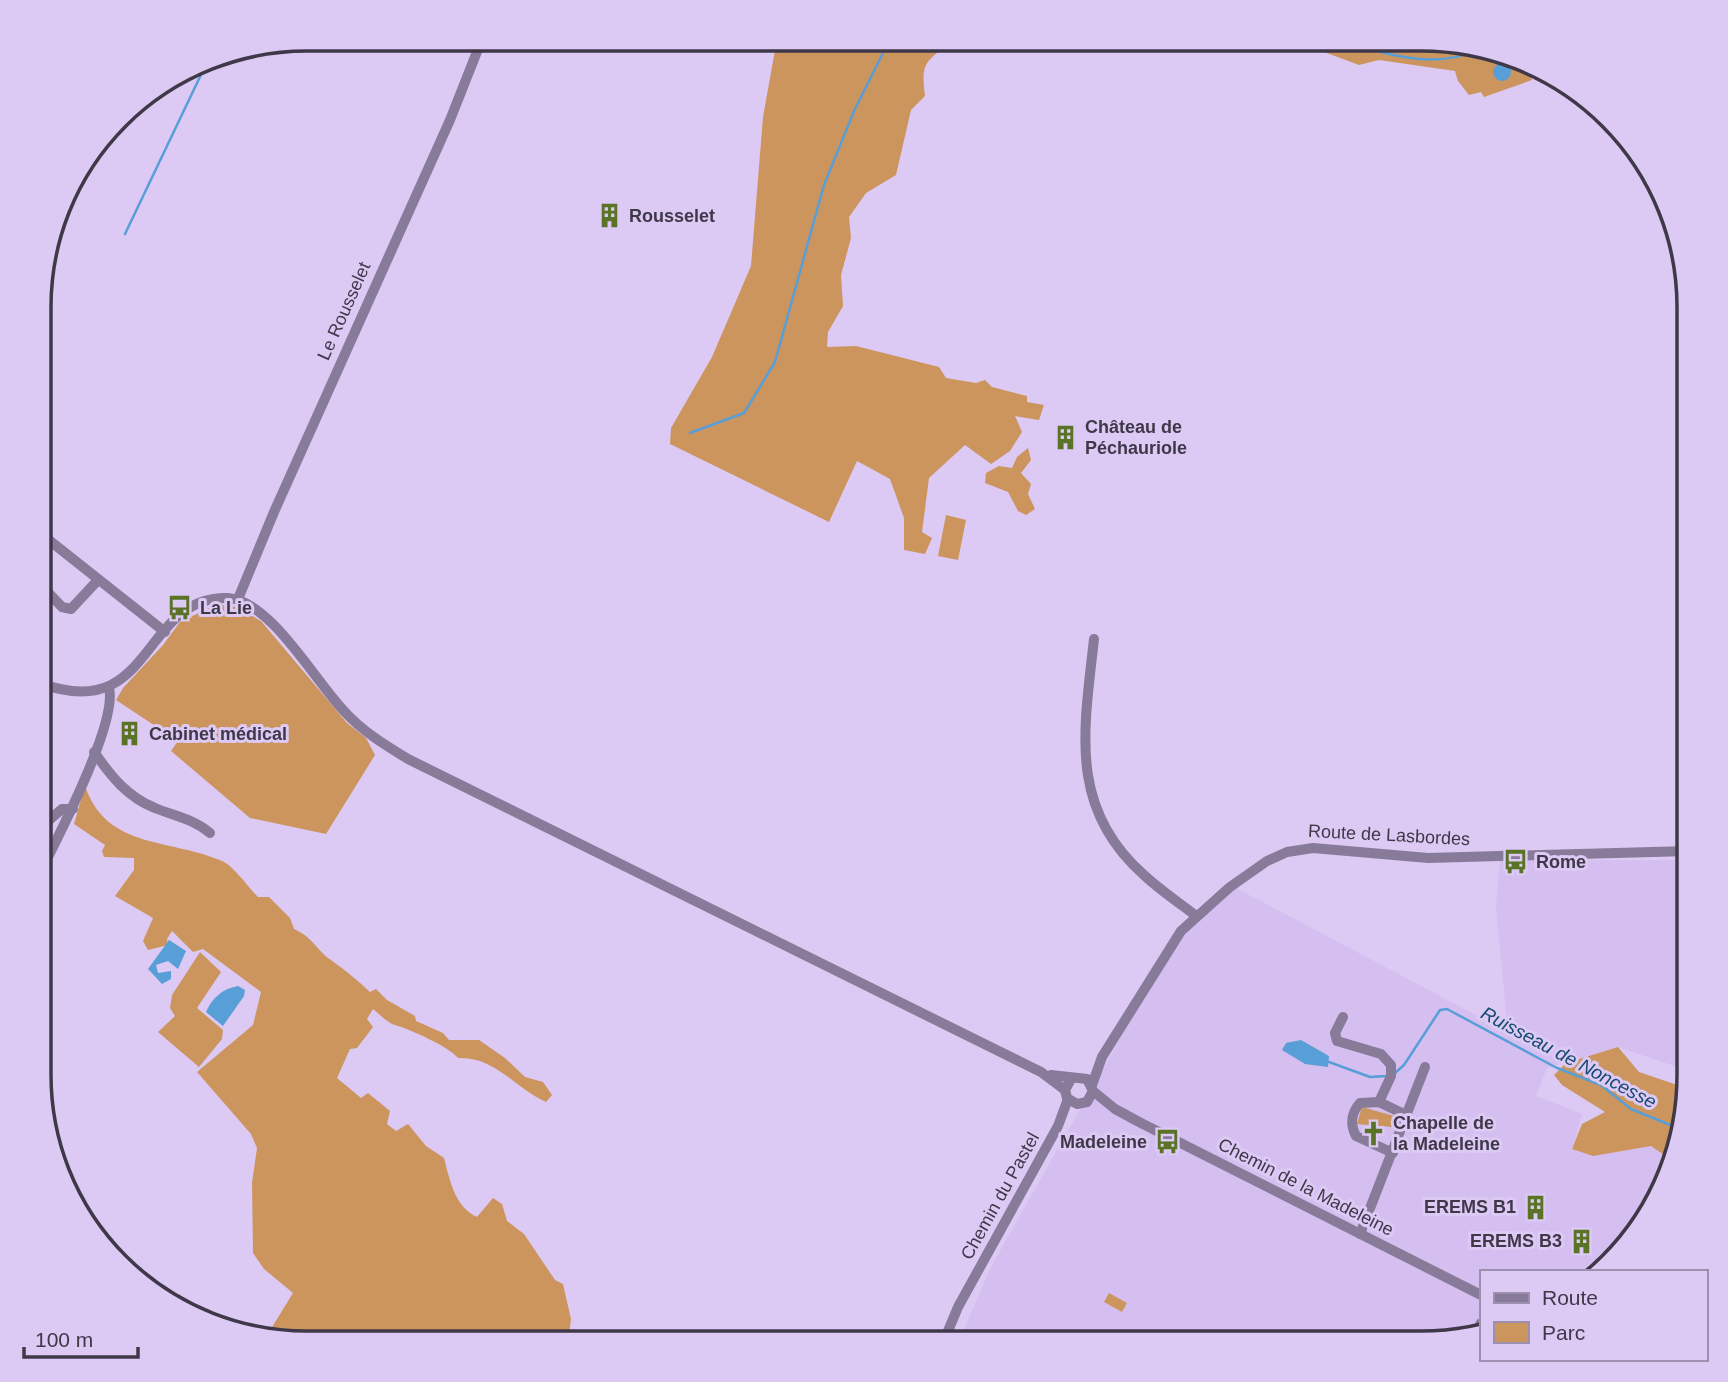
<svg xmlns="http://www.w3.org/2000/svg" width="1728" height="1382" font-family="Arial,sans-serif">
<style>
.built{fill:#d5bef0}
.green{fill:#cc955e}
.water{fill:#589ed7}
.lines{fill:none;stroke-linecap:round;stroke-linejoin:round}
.stream{stroke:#589ed7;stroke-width:2.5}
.minor{stroke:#887a99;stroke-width:10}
.labels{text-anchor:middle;stroke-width:6;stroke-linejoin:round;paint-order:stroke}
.poi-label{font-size:18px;font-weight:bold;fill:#3f3849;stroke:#dcc9f4;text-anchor:start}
.street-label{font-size:18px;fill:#3f3849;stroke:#dcc9f4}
.water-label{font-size:19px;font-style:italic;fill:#164a70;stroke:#dcc9f4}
.rim{fill:none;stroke:#3f3849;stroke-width:3.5}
</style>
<rect width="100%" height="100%" fill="#dcc9f4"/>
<path class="built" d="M1500 860H1689V1071L1618 1047 1547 1068 1536 1096 1582 1114 1572 1149 1593 1156 1651 1146 1673 1161 1669 1178 1623 1252 1596 1272H1481V1331L1421 1343H958L991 1267 1159 970 1184 934 1234 887 1508 1032 1496 906Z"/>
<g class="green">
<path d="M777 39H949V44C924 62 921 65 925 96L911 110 896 175 866 193 849 217 851 238 841 275 843 306 828 332 827 347 856 346 939 367 946 378 976 383 985 380 992 387 1027 396V402L1044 405 1039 420 1015 416 1022 432 1010 451 991 464 965 445 929 478 922 532 932 538 925 554 904 550V518L890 479 857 461 829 522 670 444 671 428 712 357 751 266 763 117Z"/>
<path d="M1256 39H1438L1523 59 1532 80 1484 97 1481 92 1469 95 1458 81 1455 71 1379 60 1359 65 1308 46 1271 49Z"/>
<path d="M1028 448 1031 460 1021 473 1031 484 1028 494 1035 509 1026 515 1018 511 1008 492 985 483 986 473 999 466 1012 468 1017 457Z"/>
<path d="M946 515 966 520 958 560 938 556Z"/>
<path d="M222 605 237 607 261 621 347 723 366 738 375 755 326 834 250 818 171 751 178 741 116 700 123 688 163 645 180 622 211 607Z"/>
<path d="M85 786C107 851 173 838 224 862 233 866 250 889 258 897H269L290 918 294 929C314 938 315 949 331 960 345 970 357 980 370 992L376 989 387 1000 415 1016 416 1021 443 1033 449 1040H479L505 1058 525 1077 543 1082 552 1095 546 1102C516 1089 495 1056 458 1058 448 1046 411 1030 395 1025 388 1023 379 1014 373 1009L367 1019 373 1027 357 1048 350 1049 337 1078 361 1098 368 1093 390 1111 387 1124 396 1131 408 1124 426 1146 444 1158C450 1181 455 1207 477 1217L493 1198 502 1204 507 1221 524 1234 555 1280 563 1284 571 1319 568 1343H290L266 1337 293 1293 264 1269 253 1253 252 1183 257 1148 251 1134 197 1072 253 1025 261 992 203 949 193 952 172 931 167 939 168 945 148 950 143 941 153 918 115 896 134 870V858L104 857 102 851 105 845 74 824Z"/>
<path d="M200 952 221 972 197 1008 223 1030 222 1039 199 1067 158 1032 175 1016 170 1008 172 995Z"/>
<path d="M1618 1047 1639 1072 1689 1089 1673 1161 1651 1146 1593 1156 1572 1149 1582 1124 1605 1112 1562 1085 1554 1075 1566 1063Z"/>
<path d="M1362 1107 1394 1116 1392 1127 1357 1124Z"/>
<path d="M1109 1293 1127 1303 1122 1312 1104 1302Z"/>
</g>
<g class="water">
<circle cx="1502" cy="72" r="9"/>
<path d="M169 940 186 951 178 969 168 961 156 965 158 973 171 971V979L162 984 148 969Z"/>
<path d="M238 986 245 990 244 996 223 1026 206 1012C212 998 222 989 238 986Z"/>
<path d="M1301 1040 1329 1056 1328 1067 1305 1064 1282 1050 1286 1043Z"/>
</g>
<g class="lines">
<g class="stream">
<path d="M1328 39C1379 50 1430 73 1479 49"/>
<path d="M125 234 208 60"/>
<path d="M690 433 744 413 775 362 824 185 854 111 890 39"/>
<path d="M1329 1062 1370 1077 1386 1076"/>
<path d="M1394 1074 1404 1065 1440 1010 1447 1009 1557 1068 1601 1085 1631 1109 1680 1129"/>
</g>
<g class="minor">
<path d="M40 533 165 632"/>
<path d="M40 584 62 607 71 609 98 580"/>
<path d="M238 599 274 512 450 120 482 39"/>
<path d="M1094 639C1084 730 1068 808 1144 875 1160 890 1178 902 1195 915"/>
<path d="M40 683C154 726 141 595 228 598 270 600 315 681 344 711 362 731 385 745 408 759L1041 1072 1065 1090"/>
<path d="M94 752C111 776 127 797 155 808 174 816 194 819 210 833"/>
<path d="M40 828 62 809H73"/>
<path d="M40 873C57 839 118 722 109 688"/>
<path d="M1343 1017 1335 1033 1337 1041 1381 1054 1391 1065V1076L1379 1102"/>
<path d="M1051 1075 1087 1079 1093 1091 1087 1102 1077 1104 1067 1098 1065 1090 1071 1079"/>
<path d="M1092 1085 1102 1057 1181 931 1230 887 1267 861 1287 852 1313 848 1428 858 1689 851"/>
<path d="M1093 1091 1115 1109 1141 1123 1481 1295"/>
<path d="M1393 1153 1356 1136C1350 1125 1351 1113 1360 1103L1379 1102 1406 1115"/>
<path d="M1360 1234 1425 1067"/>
<path d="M1476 1333 1481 1323"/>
<path d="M943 1343 958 1307 1058 1126 1068 1099"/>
</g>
</g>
<defs>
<symbol id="building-bare" viewBox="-9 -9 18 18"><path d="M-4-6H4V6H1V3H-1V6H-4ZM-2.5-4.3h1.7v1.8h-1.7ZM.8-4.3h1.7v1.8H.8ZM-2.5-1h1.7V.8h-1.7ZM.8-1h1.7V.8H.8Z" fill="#5a7326" stroke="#dcc9f4" stroke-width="2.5" paint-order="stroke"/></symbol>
<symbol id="bus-bare" viewBox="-9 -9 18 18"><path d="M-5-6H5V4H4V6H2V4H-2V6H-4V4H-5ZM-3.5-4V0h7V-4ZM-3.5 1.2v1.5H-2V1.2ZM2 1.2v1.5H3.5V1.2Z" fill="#5a7326" stroke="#dcc9f4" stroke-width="2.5" paint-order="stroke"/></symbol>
<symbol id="church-bare" viewBox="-9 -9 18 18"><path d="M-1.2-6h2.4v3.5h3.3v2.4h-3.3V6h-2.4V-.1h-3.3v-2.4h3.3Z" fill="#5a7326" stroke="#dcc9f4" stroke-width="2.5" paint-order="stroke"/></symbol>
</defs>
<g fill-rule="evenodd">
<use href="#building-bare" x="592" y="198" width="35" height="35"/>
<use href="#building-bare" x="1048" y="420" width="35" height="35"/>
<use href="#bus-bare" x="162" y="590" width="35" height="35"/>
<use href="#building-bare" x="112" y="716" width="35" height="35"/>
<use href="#bus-bare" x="1498" y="844" width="35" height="35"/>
<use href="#church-bare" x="1356" y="1116" width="35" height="35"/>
<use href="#bus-bare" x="1150" y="1124" width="35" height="35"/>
<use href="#building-bare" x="1518" y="1190" width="35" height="35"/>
<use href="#building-bare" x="1564" y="1224" width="35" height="35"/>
</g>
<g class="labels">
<g class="poi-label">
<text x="629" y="222">Rousselet</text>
<text x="1085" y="433">Château de<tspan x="1085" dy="21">Péchauriole</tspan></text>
<text x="200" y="614">La Lie</text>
<text x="149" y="740">Cabinet médical</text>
<text x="1536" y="868">Rome</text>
<text x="1393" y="1129">Chapelle de<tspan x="1393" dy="21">la Madeleine</tspan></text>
<text x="1147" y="1148" text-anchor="end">Madeleine</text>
<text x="1516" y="1213" text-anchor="end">EREMS B1</text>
<text x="1562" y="1247" text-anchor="end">EREMS B3</text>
</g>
<g class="street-label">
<text transform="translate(344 311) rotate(-66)" y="6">Le Rousselet</text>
<text transform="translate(1389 835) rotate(3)" y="6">Route de Lasbordes</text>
<text transform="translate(1306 1187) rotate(27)" y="6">Chemin de la Madeleine</text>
<text transform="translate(1000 1196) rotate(-61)" y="6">Chemin du Pastel</text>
</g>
<g class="water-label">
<text transform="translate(1569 1057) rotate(28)" y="7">Ruisseau de Noncesse</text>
</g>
</g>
<path d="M0 0H1728V1382H0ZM307 51H1421A256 256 0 0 1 1677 307V1075A256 256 0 0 1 1421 1331H307A256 256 0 0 1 51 1075V307A256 256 0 0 1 307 51Z" fill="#dcc9f4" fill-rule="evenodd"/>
<path class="rim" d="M307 51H1421A256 256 0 0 1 1677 307V1075A256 256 0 0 1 1421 1331H307A256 256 0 0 1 51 1075V307A256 256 0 0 1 307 51Z"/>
<rect x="1480" y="1270" width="228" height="91" fill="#dcc9f4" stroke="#9d8fb0" stroke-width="2"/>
<rect x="1494" y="1293" width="35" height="10" fill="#887a99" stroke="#9d8fb0" stroke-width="2"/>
<text x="1542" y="1305" font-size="21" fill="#3f3849">Route</text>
<rect x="1494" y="1322" width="35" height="21" fill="#cc955e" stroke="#9d8fb0" stroke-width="2"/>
<text x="1542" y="1340" font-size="21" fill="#3f3849">Parc</text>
<path d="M24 1347v10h114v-10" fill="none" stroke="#3f3849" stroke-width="3.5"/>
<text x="35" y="1347" font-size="21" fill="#3f3849" stroke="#dcc9f4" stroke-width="5" paint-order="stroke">100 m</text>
</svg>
